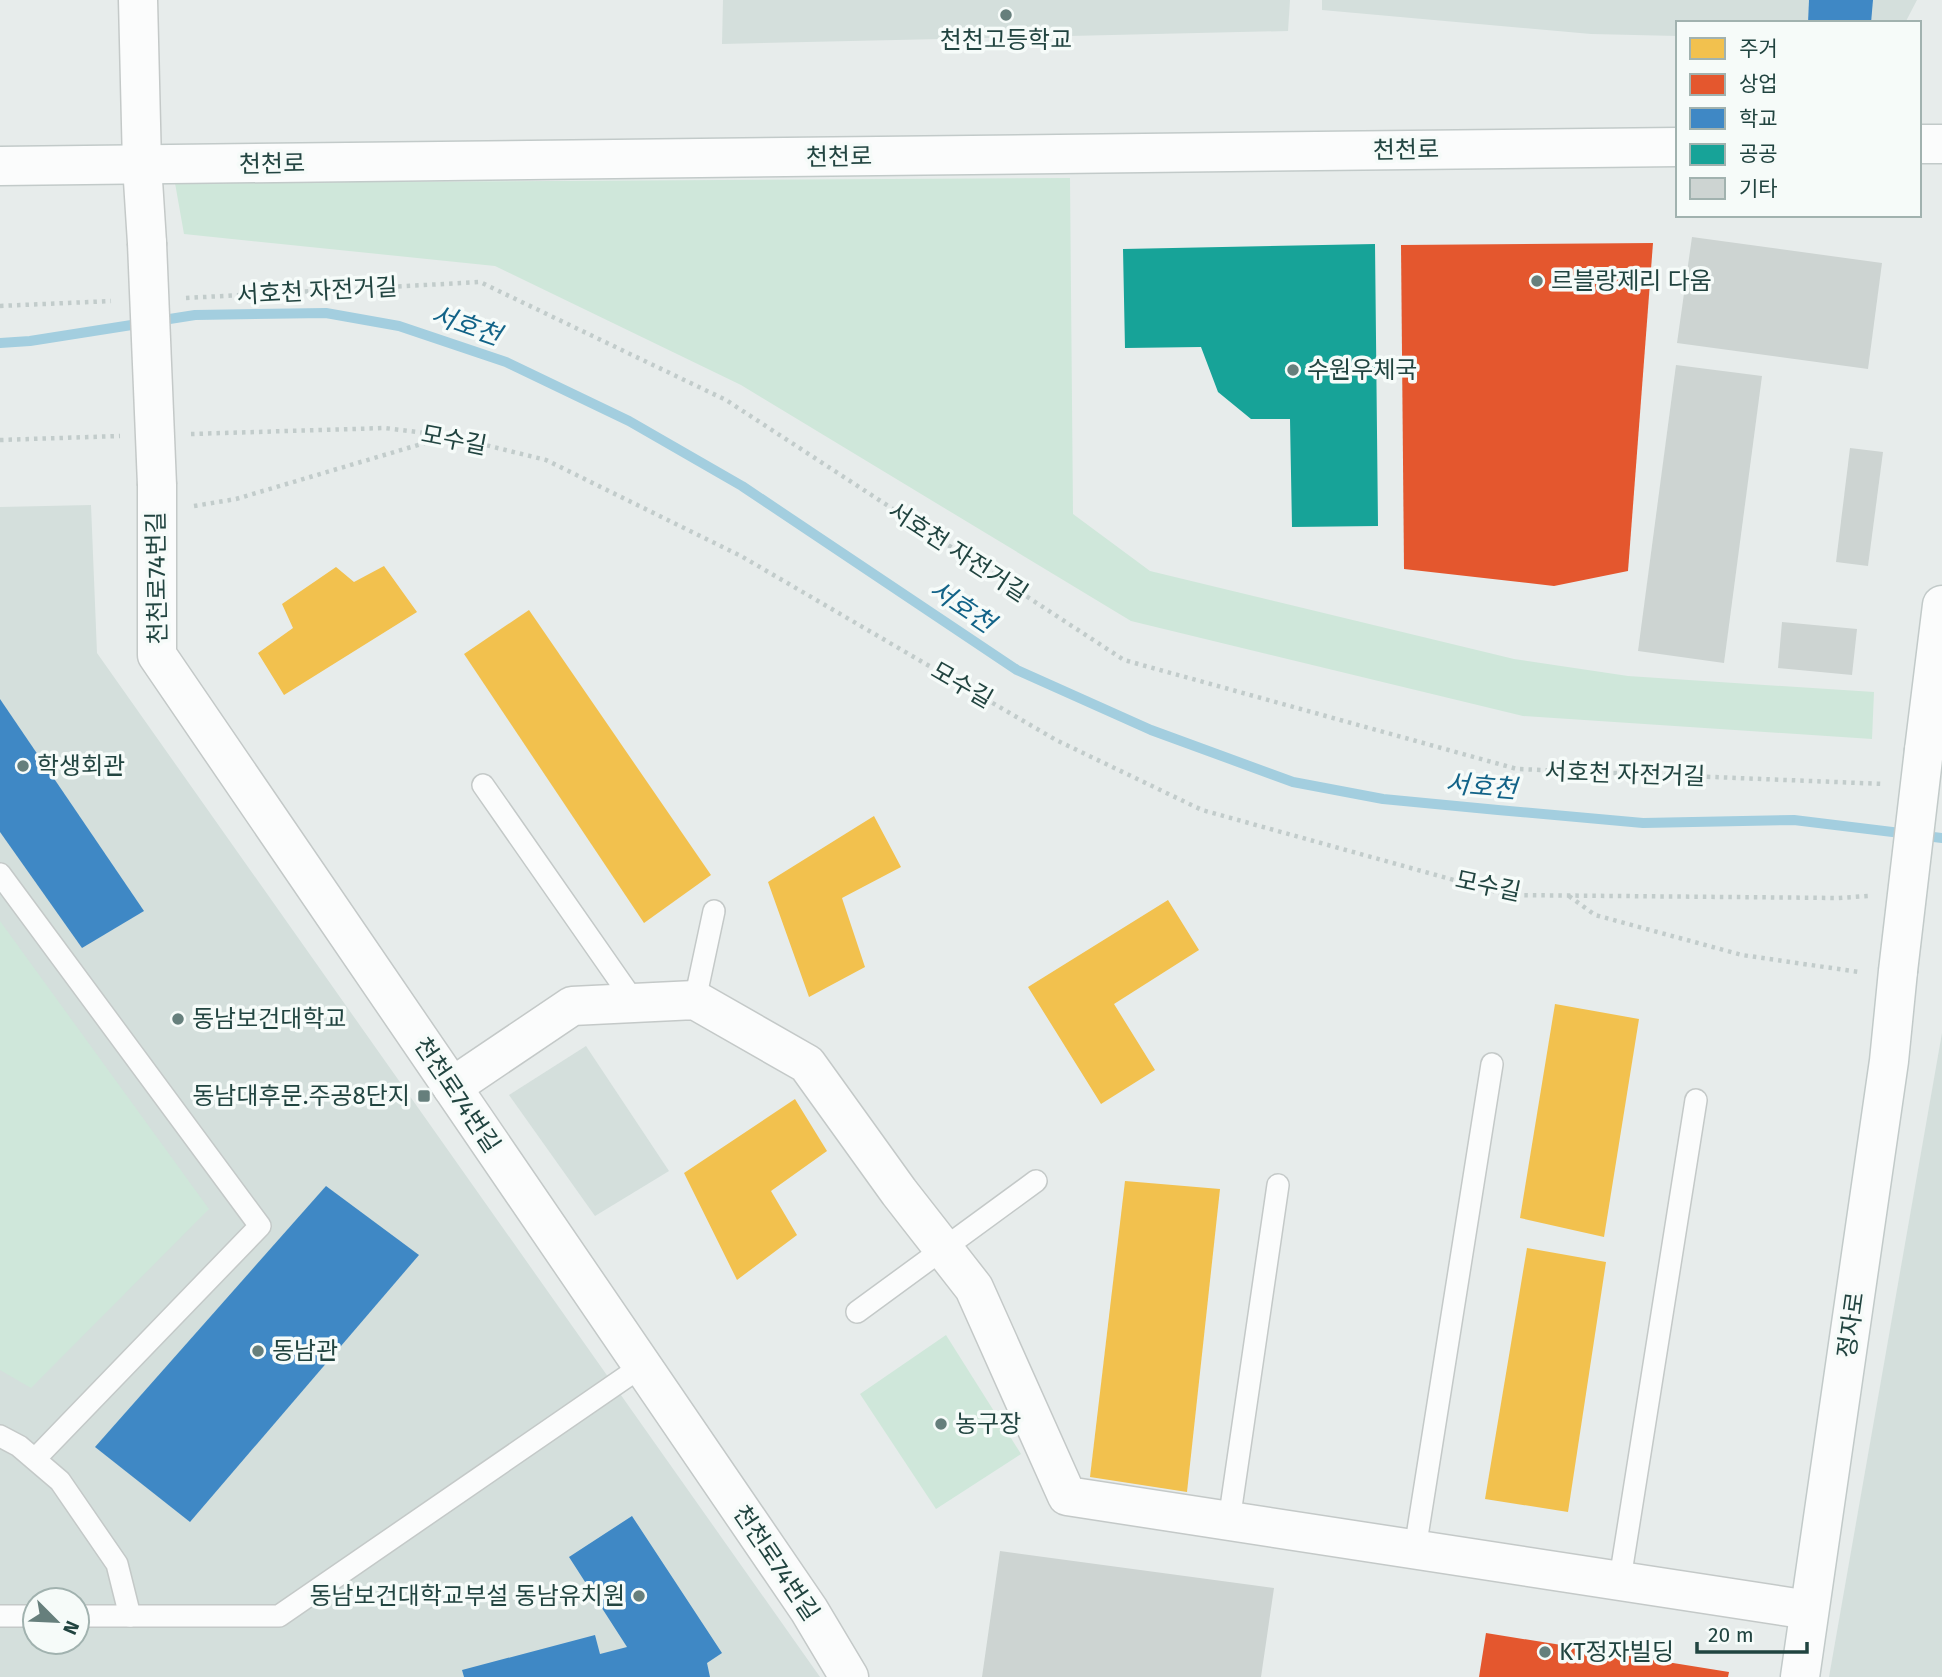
<svg xmlns="http://www.w3.org/2000/svg" width="1942" height="1677" font-family="'Fira Sans','Noto Sans KR',sans-serif">
<style>
.built{fill:#d4dfdc;fill-rule:evenodd}
.green{fill:#cfe7da}
.homes{fill:#f2c14e}
.shops{fill:#e4572e}
.schools{fill:#3f88c5}
.public{fill:#17a398}
.lines{fill:none;stroke-linecap:round;stroke-linejoin:round}
.stream{stroke:#a3cedf;stroke-width:10}
.building{fill:#cdd4d2}
.lane-casing{stroke:#c4c9c8;stroke-width:24}
.street-casing{stroke:#c4c9c8;stroke-width:41}
.secondary-casing{stroke:#c2cac9;stroke-width:41}
.path{stroke:#c2cccb;stroke-width:4.5;stroke-dasharray:3.5 5;stroke-linecap:butt}
.lane{stroke:#fbfcfc;stroke-width:21}
.street{stroke:#fbfcfc;stroke-width:38}
.secondary{stroke:#fbfcfc;stroke-width:38}
.street-bridge-casing{stroke:#c4c9c8;stroke-width:41;stroke-linecap:butt}
.secondary-bridge-casing{stroke:#c2cac9;stroke-width:41;stroke-linecap:butt}
.street-bridge{stroke:#fbfcfc;stroke-width:38}
.secondary-bridge{stroke:#fbfcfc;stroke-width:38}
.poi-dot{fill:#667f7c;stroke:#f6fbf9;stroke-width:2.5}
.labels{text-anchor:middle;stroke-width:7;stroke-linejoin:round;paint-order:stroke}
.poi-label{font-size:24px;fill:#214440;stroke:#f6fbf9;text-anchor:start}
.street-label{font-size:24px;fill:#214440;stroke:#f6fbf9}
.water-label{font-size:26px;font-style:italic;fill:#126388;stroke:#f6fbf9}
</style>
<rect width="100%" height="100%" fill="#e7eceb"/>
<g class="built">
<path d="M723 0H1290L1288 31 722 44Z"/>
<path d="M1322 0H1917L1905 23H1678V36L1591 34 1322 10Z"/>
<path d="M91 505 97 653 820 1677H0V507ZM35 1600H77V1642H35Z"/>
<path d="M1942 1033V1677H1829Z"/>
<path d="M586 1046 669 1171 595 1216 509 1095Z"/>
</g>
<g class="green">
<path d="M1070 178 1073 514 1150 571 1514 659 1628 676 1874 692 1872 739 1523 716 1131 621 741 385 495 266 184 234 175 183Z"/>
<path d="M0 921 209 1209 31 1388 0 1370Z"/>
<path d="M946 1335 1021 1454 936 1509 860 1394Z"/>
</g>
<g class="homes">
<path d="M384 566 417 612 284 695 258 653 293 628 282 604 336 567 354 582Z"/>
<path d="M529 610 711 875 644 923 464 654Z"/>
<path d="M874 816 901 867 842 898 865 967 809 997 768 882Z"/>
<path d="M1168 900 1199 950 1114 1004 1155 1070 1101 1104 1028 987Z"/>
<path d="M1555 1004 1639 1019 1604 1237 1520 1218Z"/>
<path d="M795 1099 827 1151 771 1191 797 1235 737 1280 684 1173Z"/>
<path d="M1125 1181 1220 1189 1187 1492 1090 1477Z"/>
<path d="M1527 1248 1606 1262 1568 1512 1485 1499Z"/>
</g>
<g class="shops">
<path d="M1653 243 1628 571 1554 586 1404 569 1401 245Z"/>
<path d="M1486 1633 1729 1672 1728 1677H1479Z"/>
</g>
<g class="schools">
<path d="M1809 0H1873L1871 23H1808Z"/>
<path d="M0 699 144 911 82 948 0 832Z"/>
<path d="M326 1186 419 1255 190 1522 95 1447Z"/>
<path d="M632 1516 722 1653 707 1663 710 1677H464L462 1670 595 1635 600 1654 627 1647 569 1557Z"/>
</g>
<path class="public" d="M1375 244 1378 526 1292 527 1290 419H1251L1218 392 1201 347 1125 348 1123 249Z"/>
<g class="lines">
<path class="stream" d="M0 343 30 341 195 315 326 313 399 326 506 362 629 421 742 486 1017 670 1151 730 1293 782 1383 799 1498 810 1643 823 1794 820 1942 838"/>
</g>
<g class="building">
<path d="M1692 237 1882 263 1868 369 1677 343Z"/>
<path d="M1676 365 1762 376 1724 663 1638 651Z"/>
<path d="M1850 448 1883 452 1868 566 1836 562Z"/>
<path d="M1782 622 1857 629 1852 675 1778 668Z"/>
<path d="M1000 1551 1274 1588 1261 1677H982Z"/>
</g>
<g class="lines">
<defs>
<g id="lane">
<path d="M483 785 635 1003"/>
<path d="M0 874 260 1226 35 1459"/>
<path d="M695 1000 714 911"/>
<path d="M857 1312 1036 1181"/>
<path d="M0 1436 19 1446 60 1481 117 1564 130 1616H77"/>
<path d="M1229 1521 1278 1185"/>
<path d="M1415 1549 1492 1064"/>
<path d="M1620 1579 1696 1100"/>
<path d="M0 1616H35"/>
<path d="M130 1616H279L642 1366"/>
</g>
<g id="street">
<path d="M138 0 142 165 147 243"/>
<path d="M157 485V655L809 1610 849 1677"/>
<path d="M452 1087 572 1006 695 1000 807 1064 899 1192 974 1288 1067 1496 1809 1610"/>
</g>
<g id="secondary">
<path d="M1919 144H1942"/>
<path d="M0 166 1678 147"/>
<path d="M1924 750 1942 605"/>
<path d="M1800 1677 1889 1061 1898 971"/>
</g>
</defs>
<use href="#lane" class="lane-casing"/>
<use href="#street" class="street-casing"/>
<use href="#secondary" class="secondary-casing"/>
<g class="path">
<path d="M186 298 480 282 726 400 1124 660 1517 769 1884 784"/>
<path d="M0 306 111 301"/>
<path d="M191 434 385 428 449 436 546 460 741 556 1056 740 1202 810 1508 895 1838 898 1868 896"/>
<path d="M0 440 120 436"/>
<path d="M194 506 236 499 445 437"/>
<path d="M1569 896 1595 915 1742 955 1859 972"/>
</g>
<use href="#lane" class="lane"/>
<use href="#street" class="street"/>
<use href="#secondary" class="secondary"/>
<defs>
<path id="street-bridge" d="M147 243 157 485"/>
<path id="secondary-bridge" d="M1898 971 1924 750"/>
</defs>
<use href="#street-bridge" class="street-bridge-casing"/>
<use href="#secondary-bridge" class="secondary-bridge-casing"/>
<use href="#street-bridge" class="street-bridge"/>
<use href="#secondary-bridge" class="secondary-bridge"/>
</g>
<g class="poi-dot">
<circle cx="1006" cy="15" r="7"/>
<circle cx="1537" cy="281" r="7"/>
<circle cx="1293" cy="370" r="7"/>
<circle cx="23" cy="766" r="7"/>
<circle cx="178" cy="1019" r="7"/>
<rect x="417" y="1089" width="14" height="14" rx="3.5"/>
<circle cx="258" cy="1351" r="7"/>
<circle cx="941" cy="1424" r="7"/>
<circle cx="639" cy="1596" r="7"/>
<circle cx="1545" cy="1652" r="7"/>
</g>
<g class="labels">
<g class="poi-label">
<text x="1006" y="48" text-anchor="middle">천천고등학교</text>
<text x="1551" y="289">르블랑제리 다움</text>
<text x="1307" y="378">수원우체국</text>
<text x="37" y="774">학생회관</text>
<text x="192" y="1027">동남보건대학교</text>
<text x="410" y="1104" text-anchor="end">동남대후문.주공8단지</text>
<text x="272" y="1359">동남관</text>
<text x="955" y="1432">농구장</text>
<text x="625" y="1604" text-anchor="end">동남보건대학교부설 동남유치원</text>
<text x="1559" y="1660">KT정자빌딩</text>
</g>
<g class="street-label">
<text transform="translate(1406 150) rotate(-1)" y="8">천천로</text>
<text transform="translate(839 157) rotate(-1)" y="8">천천로</text>
<text transform="translate(272 164) rotate(-1)" y="8">천천로</text>
<text transform="translate(317 291) rotate(-3)" y="8">서호천 자전거길</text>
<text transform="translate(454 440) rotate(11)" y="8">모수길</text>
<text transform="translate(958 552) rotate(33)" y="8">서호천 자전거길</text>
<text transform="translate(157 578) rotate(-91)" y="8">천천로74번길</text>
<text transform="translate(962 685) rotate(30)" y="8">모수길</text>
<text transform="translate(1625 774) rotate(2)" y="8">서호천 자전거길</text>
<text transform="translate(1488 886) rotate(12)" y="8">모수길</text>
<text transform="translate(457 1095) rotate(56)" y="8">천천로74번길</text>
<text transform="translate(1851 1325) rotate(-82)" y="8">정자로</text>
<text transform="translate(776 1563) rotate(56)" y="8">천천로74번길</text>
</g>
<g class="water-label">
<text transform="translate(466 325) rotate(19)" y="9">서호천</text>
<text transform="translate(962 606) rotate(34)" y="9">서호천</text>
<text transform="translate(1481 786) rotate(5)" y="9">서호천</text>
</g>
</g>
<rect x="1676" y="21" width="245" height="196" fill="#f6fbf9" stroke="#a1b2af" stroke-width="2"/>
<rect x="1690" y="38" width="35" height="21" fill="#f2c14e" stroke="#a1b2af" stroke-width="2"/>
<text x="1739" y="56" font-size="21" fill="#214440">주거</text>
<rect x="1690" y="74" width="35" height="21" fill="#e4572e" stroke="#a1b2af" stroke-width="2"/>
<text x="1739" y="91" font-size="21" fill="#214440">상업</text>
<rect x="1690" y="108" width="35" height="21" fill="#3f88c5" stroke="#a1b2af" stroke-width="2"/>
<text x="1739" y="126" font-size="21" fill="#214440">학교</text>
<rect x="1690" y="144" width="35" height="21" fill="#17a398" stroke="#a1b2af" stroke-width="2"/>
<text x="1739" y="161" font-size="21" fill="#214440">공공</text>
<rect x="1690" y="178" width="35" height="21" fill="#cdd4d2" stroke="#a1b2af" stroke-width="2"/>
<text x="1739" y="196" font-size="21" fill="#214440">기타</text>
<g transform="translate(56 1621) rotate(114)"><circle r="33" fill="#f6fbf9" stroke="#a1b2af" stroke-width="2"/>
<path d="M0-5L12 26L0 18L-12 26Z" fill="#667f7c"/>
<text y="-10" font-size="19" font-weight="bold" text-anchor="middle" fill="#214440">N</text>
</g>
<path d="M1697 1642v10h110v-10" fill="none" stroke="#214440" stroke-width="3.5"/>
<text x="1708" y="1642" font-size="21" fill="#214440" stroke="#f6fbf9" stroke-width="5" paint-order="stroke">20 m</text>
</svg>
